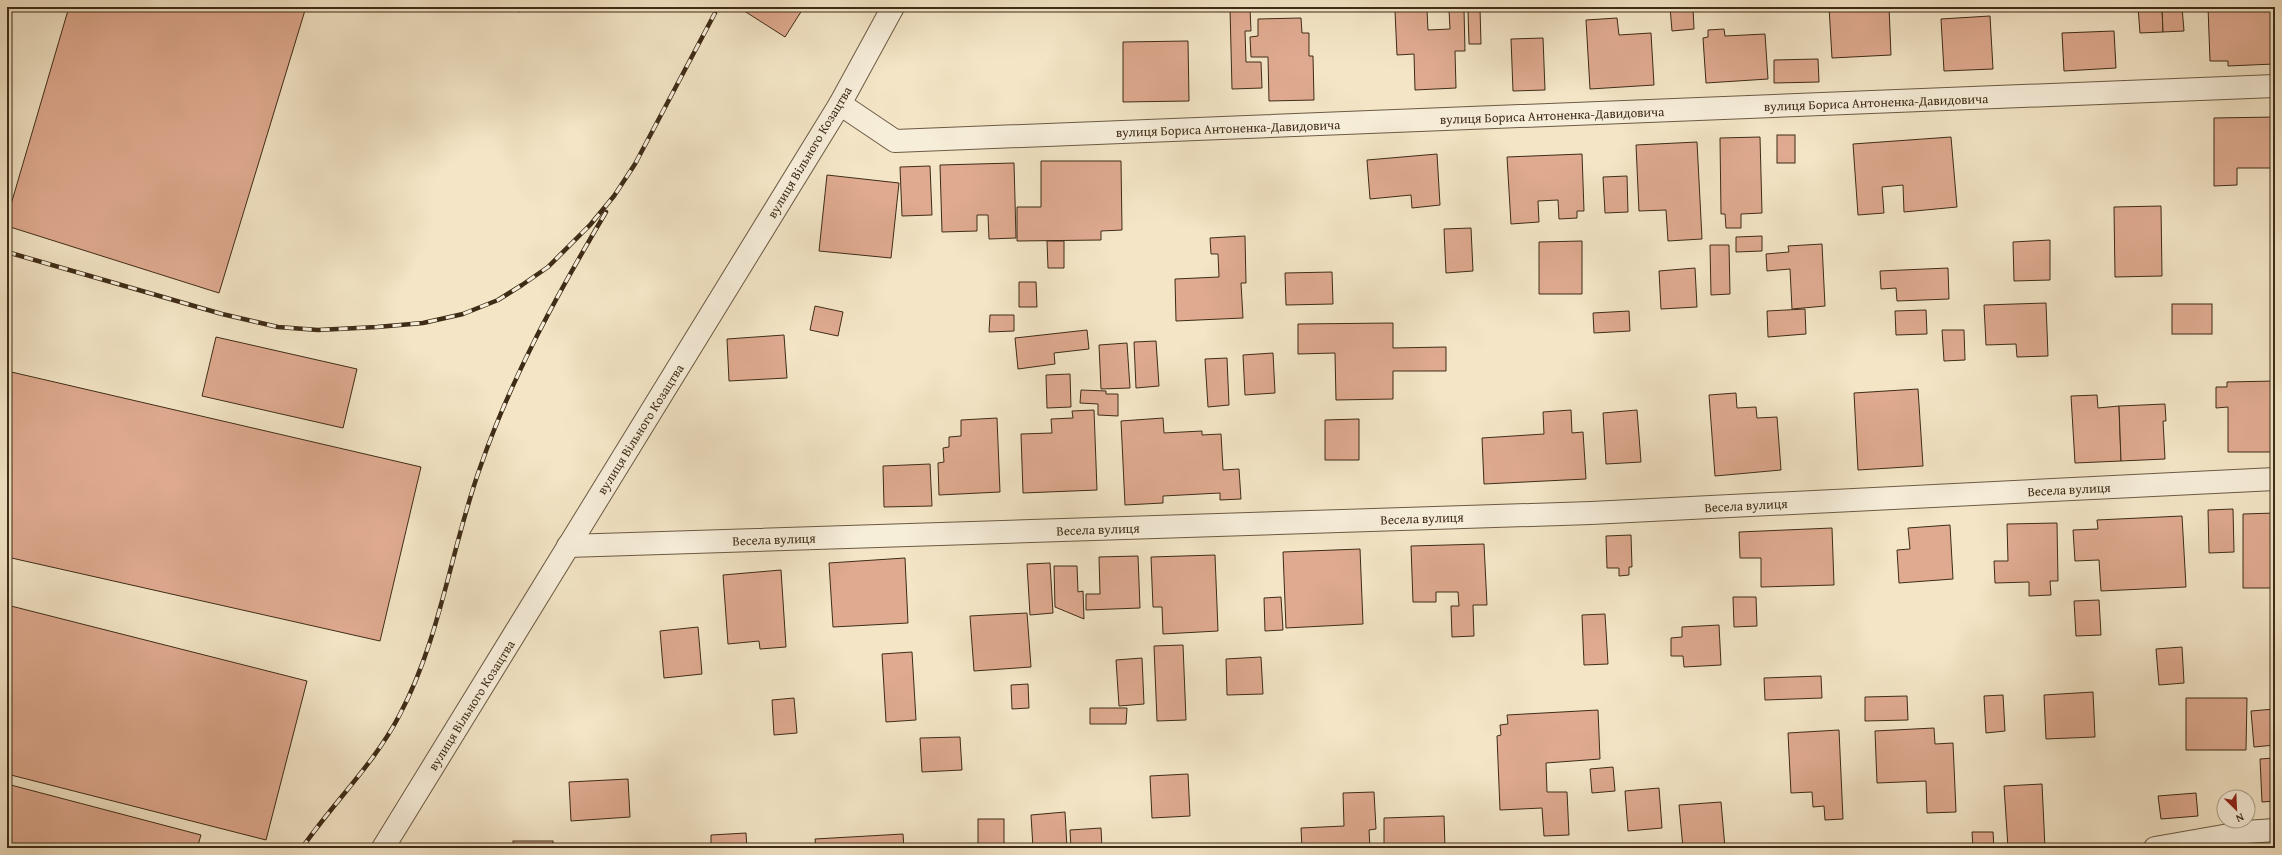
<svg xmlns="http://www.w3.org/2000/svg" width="2282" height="855" font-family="'Gentium Book Plus',serif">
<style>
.building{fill:#dfaa90;stroke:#3f2c17}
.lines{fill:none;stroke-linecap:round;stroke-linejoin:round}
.minor-casing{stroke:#6c5a43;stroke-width:24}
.minor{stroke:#f7eeda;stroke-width:22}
.rail-casing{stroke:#3f2c17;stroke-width:4.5}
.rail{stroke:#f7eeda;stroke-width:3;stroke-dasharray:9;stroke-linecap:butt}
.labels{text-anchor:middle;stroke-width:3;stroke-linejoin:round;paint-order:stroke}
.street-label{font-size:13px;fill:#3f2c17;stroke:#f7eeda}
</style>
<rect width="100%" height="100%" fill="#f3e5c6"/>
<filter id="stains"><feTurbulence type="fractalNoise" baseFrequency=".005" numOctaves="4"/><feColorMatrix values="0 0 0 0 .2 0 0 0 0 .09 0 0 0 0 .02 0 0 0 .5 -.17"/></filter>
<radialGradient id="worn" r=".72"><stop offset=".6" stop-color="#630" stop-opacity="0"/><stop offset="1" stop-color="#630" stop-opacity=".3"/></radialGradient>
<g class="building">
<path d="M69 7H306L219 293 7 226V218Z"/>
<path d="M503 7H522L520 12Z"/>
<path d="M738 7H804L785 37Z"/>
<path d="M1670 7H1693L1694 29 1672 31Z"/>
<path d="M1829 7H1889L1891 55 1832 58Z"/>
<path d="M2138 7H2162L2163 32 2140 33Z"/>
<path d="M2162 7H2182L2184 31 2163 32Z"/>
<path d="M2208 7H2272L2274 64 2228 66V61H2210Z"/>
<path d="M1230 8H1250L1251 31H1245L1246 62H1261L1262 88 1232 89Z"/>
<path d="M1480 9 1481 44H1469L1468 10Z"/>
<path d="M1427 10 1428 30 1450 29 1449 10H1464L1465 51H1455L1456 88 1415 90 1414 54 1397 55 1395 11Z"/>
<path d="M1990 16 1993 69 1944 71 1941 19Z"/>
<path d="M1301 18 1302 33H1309V56H1313L1314 100 1269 101 1268 57H1251L1250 37 1258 36V19Z"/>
<path d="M1617 18 1619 35 1651 33 1654 85 1590 89 1586 20Z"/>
<path d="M1724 29 1725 36 1765 34 1768 79 1706 83 1703 38 1708 37V30Z"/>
<path d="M2114 31 2116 68 2064 71 2062 33Z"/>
<path d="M1543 38 1545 90 1513 91 1511 39Z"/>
<path d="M1188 41 1189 101 1123 102V42Z"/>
<path d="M1818 59 1819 82 1774 83V60Z"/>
<path d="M2275 117V168H2237V185L2214 186V118Z"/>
<rect x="1777" y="135" width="18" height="28"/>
<path d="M1760 137 1762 213 1741 214V228H1726L1725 214H1721L1720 138Z"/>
<path d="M1951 137 1957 207 1904 212 1903 185 1882 187 1884 213 1858 215 1853 144Z"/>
<path d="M1697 142 1702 239 1668 241 1666 210 1639 211 1636 145Z"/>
<path d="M1437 154 1440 205 1412 208 1411 195 1370 199 1367 160Z"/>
<path d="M1582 154 1584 211H1577V218L1559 219 1558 200 1538 201 1539 222 1511 224 1507 157Z"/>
<path d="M1041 161H1121L1122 230 1101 231V240L1017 241V207H1041Z"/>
<path d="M1014 163 1016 238 989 239 988 215H977V231L942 232 940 165Z"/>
<path d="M930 166 932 215 902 216 900 167Z"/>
<path d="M827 175 899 183 891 258 819 251Z"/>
<path d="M1627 176 1628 212 1605 213 1603 177Z"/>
<path d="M2161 206 2162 276 2115 277 2114 207Z"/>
<path d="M1471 228 1473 271 1446 273 1444 229Z"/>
<path d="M1245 236 1246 283H1241L1243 318 1176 321 1175 279 1219 277 1218 254H1211L1210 238Z"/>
<path d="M1762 236V251L1736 252V237Z"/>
<path d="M2050 240V280L2014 281 2013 242Z"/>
<path d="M1047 241H1064V268H1048Z"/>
<path d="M1582 241V294H1539V242Z"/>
<path d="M1822 244 1825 306 1792 309 1790 269 1767 271 1766 254 1789 252 1788 246Z"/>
<path d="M1710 245H1729L1730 294 1711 295Z"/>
<path d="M1695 268 1697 307 1661 309 1659 271Z"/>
<path d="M1948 268 1949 299 1897 301 1896 288 1881 289 1880 271Z"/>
<path d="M1332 272 1333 304 1286 305 1285 273Z"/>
<path d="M1019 282H1036L1037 307H1019Z"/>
<path d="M2046 303 2048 356 2017 357 2016 344 1986 345 1984 305Z"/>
<rect x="2172" y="304" width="40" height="30"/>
<path d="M815 306 843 312 838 336 810 330Z"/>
<path d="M1805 309 1806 334 1768 337 1767 311Z"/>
<path d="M1926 310 1927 334 1896 335 1895 311Z"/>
<path d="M1629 311 1630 331 1594 333 1593 313Z"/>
<path d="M990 315H1014V331L989 332Z"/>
<path d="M1393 323V348L1446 347V371H1393V399L1336 400 1335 353 1298 354V324Z"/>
<path d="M1087 330 1089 349 1054 353 1055 364 1018 369 1015 338Z"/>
<path d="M1942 330H1964L1965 360 1944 361Z"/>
<path d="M784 335 787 378 729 381 727 339Z"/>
<path d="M216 337 357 369 343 428 202 396Z"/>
<path d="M1156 341 1159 386 1136 388 1134 342Z"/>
<path d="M1127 343 1130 388 1101 389 1099 345Z"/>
<path d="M1273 353 1275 393 1245 395 1243 355Z"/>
<path d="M1227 358 1229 405 1208 407 1205 359Z"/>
<path d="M7 371 421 467 380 641 7 557Z"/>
<path d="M1070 374 1071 407 1047 408 1046 375Z"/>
<path d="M2275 381V452H2228V407L2216 408V387H2227V382Z"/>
<path d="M1918 389 1923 466 1858 470 1854 393Z"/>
<path d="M1081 390 1106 391V394H1118V416L1098 415V404L1080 403Z"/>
<path d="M1736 393 1737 408 1756 407 1757 418 1777 417 1781 470 1715 476 1709 395Z"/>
<path d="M2097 395 2098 408 2119 406 2121 461 2075 463 2071 396Z"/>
<path d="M2165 404 2166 421H2163L2165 459 2121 461 2119 406Z"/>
<path d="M1094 410 1097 490 1023 493 1021 434 1052 433 1051 419 1073 418 1072 411Z"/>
<path d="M1571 410 1572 433 1583 432 1586 479 1484 484 1482 438 1544 434 1543 412Z"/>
<path d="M1637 410 1641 462 1606 464 1603 413Z"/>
<path d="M997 418 1000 492 939 495 938 463 944 462 943 448 949 447V437L961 436V420Z"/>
<path d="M1163 418 1164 433 1202 431V435L1221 434 1223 470 1239 469 1241 499 1220 500V493L1163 496V503L1125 505 1121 421Z"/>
<path d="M1359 419V460H1325V420Z"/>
<path d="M930 464 932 506 884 507 883 466Z"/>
<path d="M2233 509 2234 552 2209 553 2208 510Z"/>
<path d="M2275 513V615H2272V588H2243V514Z"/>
<path d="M2182 516 2186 587 2101 591 2099 560 2075 561 2073 530 2098 529 2097 520Z"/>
<path d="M2057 523 2058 581H2050L2051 595 2029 596V582L1995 583 1994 561H2008L2007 524Z"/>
<path d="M1950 525 1953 579 1899 583 1897 550 1910 549 1908 528Z"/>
<path d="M1832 528 1834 585 1761 587V558H1740L1739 532Z"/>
<path d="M1631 535 1632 567H1629V575L1619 576V568H1607L1606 536Z"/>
<path d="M1484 544 1487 605H1473L1474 636 1452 637 1451 606H1459L1458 592H1436V602H1413L1411 546Z"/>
<path d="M1360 549 1363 624 1286 628 1283 552Z"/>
<path d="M1215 555 1218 631 1163 634 1162 607H1153L1151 557Z"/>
<path d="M1138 556 1140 608 1086 610V594H1100L1099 557Z"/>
<path d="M905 558 908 623 833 627 829 563Z"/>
<path d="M1050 563 1053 613 1030 615 1027 564Z"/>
<path d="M1054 566H1077L1078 592 1083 591 1084 619 1055 607Z"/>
<path d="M781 570 786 647 760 649 759 641 728 644 723 575Z"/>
<path d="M1281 597 1283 630 1265 631 1264 598Z"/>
<path d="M1733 597H1756L1757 626 1734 627Z"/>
<path d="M2099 600 2101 635 2076 636 2074 601Z"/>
<path d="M7 605 307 681 266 840 7 774Z"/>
<path d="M1027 613 1031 667 974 671 970 616Z"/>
<path d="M1605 614 1608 664 1584 665 1582 615Z"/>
<path d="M1719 625 1721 665 1684 667 1683 656H1671V638L1682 637V627Z"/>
<path d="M698 627 702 674 664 678 660 631Z"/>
<path d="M1183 645 1186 720 1157 721 1154 646Z"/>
<path d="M2182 647 2184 683 2159 685 2156 649Z"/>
<path d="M912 652 916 720 886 722 882 654Z"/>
<path d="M1261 657 1263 694 1227 695 1226 659Z"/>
<path d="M1142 658 1144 704 1119 706 1116 660Z"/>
<path d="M2274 669H2275V685Z"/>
<path d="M1821 676 1822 698 1765 700 1764 678Z"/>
<path d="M1028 684 1029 708 1012 709 1011 685Z"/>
<path d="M2093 692 2095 737 2046 739 2044 695Z"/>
<path d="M2003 695 2005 731 1986 733 1984 696Z"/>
<path d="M1907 696 1908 720 1865 721V697Z"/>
<path d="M794 698 797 733 774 735 772 700Z"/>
<path d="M2186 698H2247L2246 750H2186Z"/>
<path d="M1090 708H1127L1126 724H1090Z"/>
<path d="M2275 709V745L2254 747 2251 711Z"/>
<path d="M1598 710 1600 759 1546 763 1547 792H1567L1569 835 1544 836 1542 808 1500 810 1497 736 1501 735 1500 725 1508 724 1507 715Z"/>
<path d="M1934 728 1935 744 1953 743 1956 812 1927 813 1926 781 1877 783 1875 731Z"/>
<path d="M1839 730 1843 819 1825 820 1824 806 1813 807 1812 792 1791 793 1788 733Z"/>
<path d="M960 737 962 770 922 772 920 738Z"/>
<path d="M2275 758V801L2262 802 2260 759Z"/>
<path d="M1613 767 1615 791 1592 793 1590 769Z"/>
<path d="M1188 774 1190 816 1152 818 1150 776Z"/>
<path d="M628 779 630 817 571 821 569 782Z"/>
<path d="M7 784 201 835 197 848H7Z"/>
<path d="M2042 784 2045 848H2008L2004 786Z"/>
<path d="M1659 788 1662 828 1628 831 1625 791Z"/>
<path d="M1374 792 1376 829 1369 830 1370 848H1302L1301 828 1344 826 1343 793Z"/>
<path d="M2196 793 2198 816 2161 819 2158 796Z"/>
<path d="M1721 802 1725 848H1683L1679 805Z"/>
<path d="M1065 812 1067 848H1033L1031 815Z"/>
<path d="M1444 816 1445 848H1384V818Z"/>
<rect x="978" y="819" width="26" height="29"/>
<path d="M1101 828 1102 848H1071L1070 830Z"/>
<path d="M1972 832H1993L1994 848H1973Z"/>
<path d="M746 833 747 848H686V846L711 844V835Z"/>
<path d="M903 834 904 848H816L815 839Z"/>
<rect x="513" y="841" width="40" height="7"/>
<path d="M1653 845V848H1622Z"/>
</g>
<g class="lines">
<defs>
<g id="minor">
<path d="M840 104 895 141 2275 86"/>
<path d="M568 546 1591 513 2275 479"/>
<path d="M383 848 840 104 893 7"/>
<path d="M2155 848 2246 832 2275 830"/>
</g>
</defs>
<use href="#minor" class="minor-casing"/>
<use href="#minor" class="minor"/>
<defs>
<g id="rail">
<path d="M7 252 222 314 278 327 318 330 377 327 423 323 463 314 498 300 522 285 548 267 590 225 614 196 635 164 715 13"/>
<path d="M302 848C333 803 374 764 399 716 441 638 451 547 481 465 512 376 558 293 606 212"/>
</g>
</defs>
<use href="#rail" class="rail-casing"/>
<use href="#rail" class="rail"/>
</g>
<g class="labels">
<g class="street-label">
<text transform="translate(1876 102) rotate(-2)" y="5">вулиця Бориса Антоненка-Давидовича</text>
<text transform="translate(1552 115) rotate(-2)" y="5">вулиця Бориса Антоненка-Давидовича</text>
<text transform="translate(1228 128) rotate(-2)" y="5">вулиця Бориса Антоненка-Давидовича</text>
<text transform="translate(809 152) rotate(-59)" y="5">вулиця Вільного Козацтва</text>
<text transform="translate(640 429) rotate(-58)" y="5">вулиця Вільного Козацтва</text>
<text transform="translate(2069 489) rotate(-3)" y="5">Весела вулиця</text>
<text transform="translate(1746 505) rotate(-3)" y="5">Весела вулиця</text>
<text transform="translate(1422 518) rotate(-2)" y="5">Весела вулиця</text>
<text transform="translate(1098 529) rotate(-2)" y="5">Весела вулиця</text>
<text transform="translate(774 539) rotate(-2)" y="5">Весела вулиця</text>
<text transform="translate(471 705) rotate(-58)" y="5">вулиця Вільного Козацтва</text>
</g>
</g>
<rect width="2282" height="855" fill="none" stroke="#f3e5c6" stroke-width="24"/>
<rect x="8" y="8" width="2266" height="839" fill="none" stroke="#3f2c17" stroke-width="2"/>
<rect x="12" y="12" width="2258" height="831" fill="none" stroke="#3f2c17"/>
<g transform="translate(2236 809) rotate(156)"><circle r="19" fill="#f7eeda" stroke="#ada08c"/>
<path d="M0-3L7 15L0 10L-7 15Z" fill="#8f2418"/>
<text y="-6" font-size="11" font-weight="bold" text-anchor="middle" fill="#3f2c17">N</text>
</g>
<rect width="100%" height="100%" filter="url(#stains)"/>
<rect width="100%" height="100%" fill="url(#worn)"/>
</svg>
